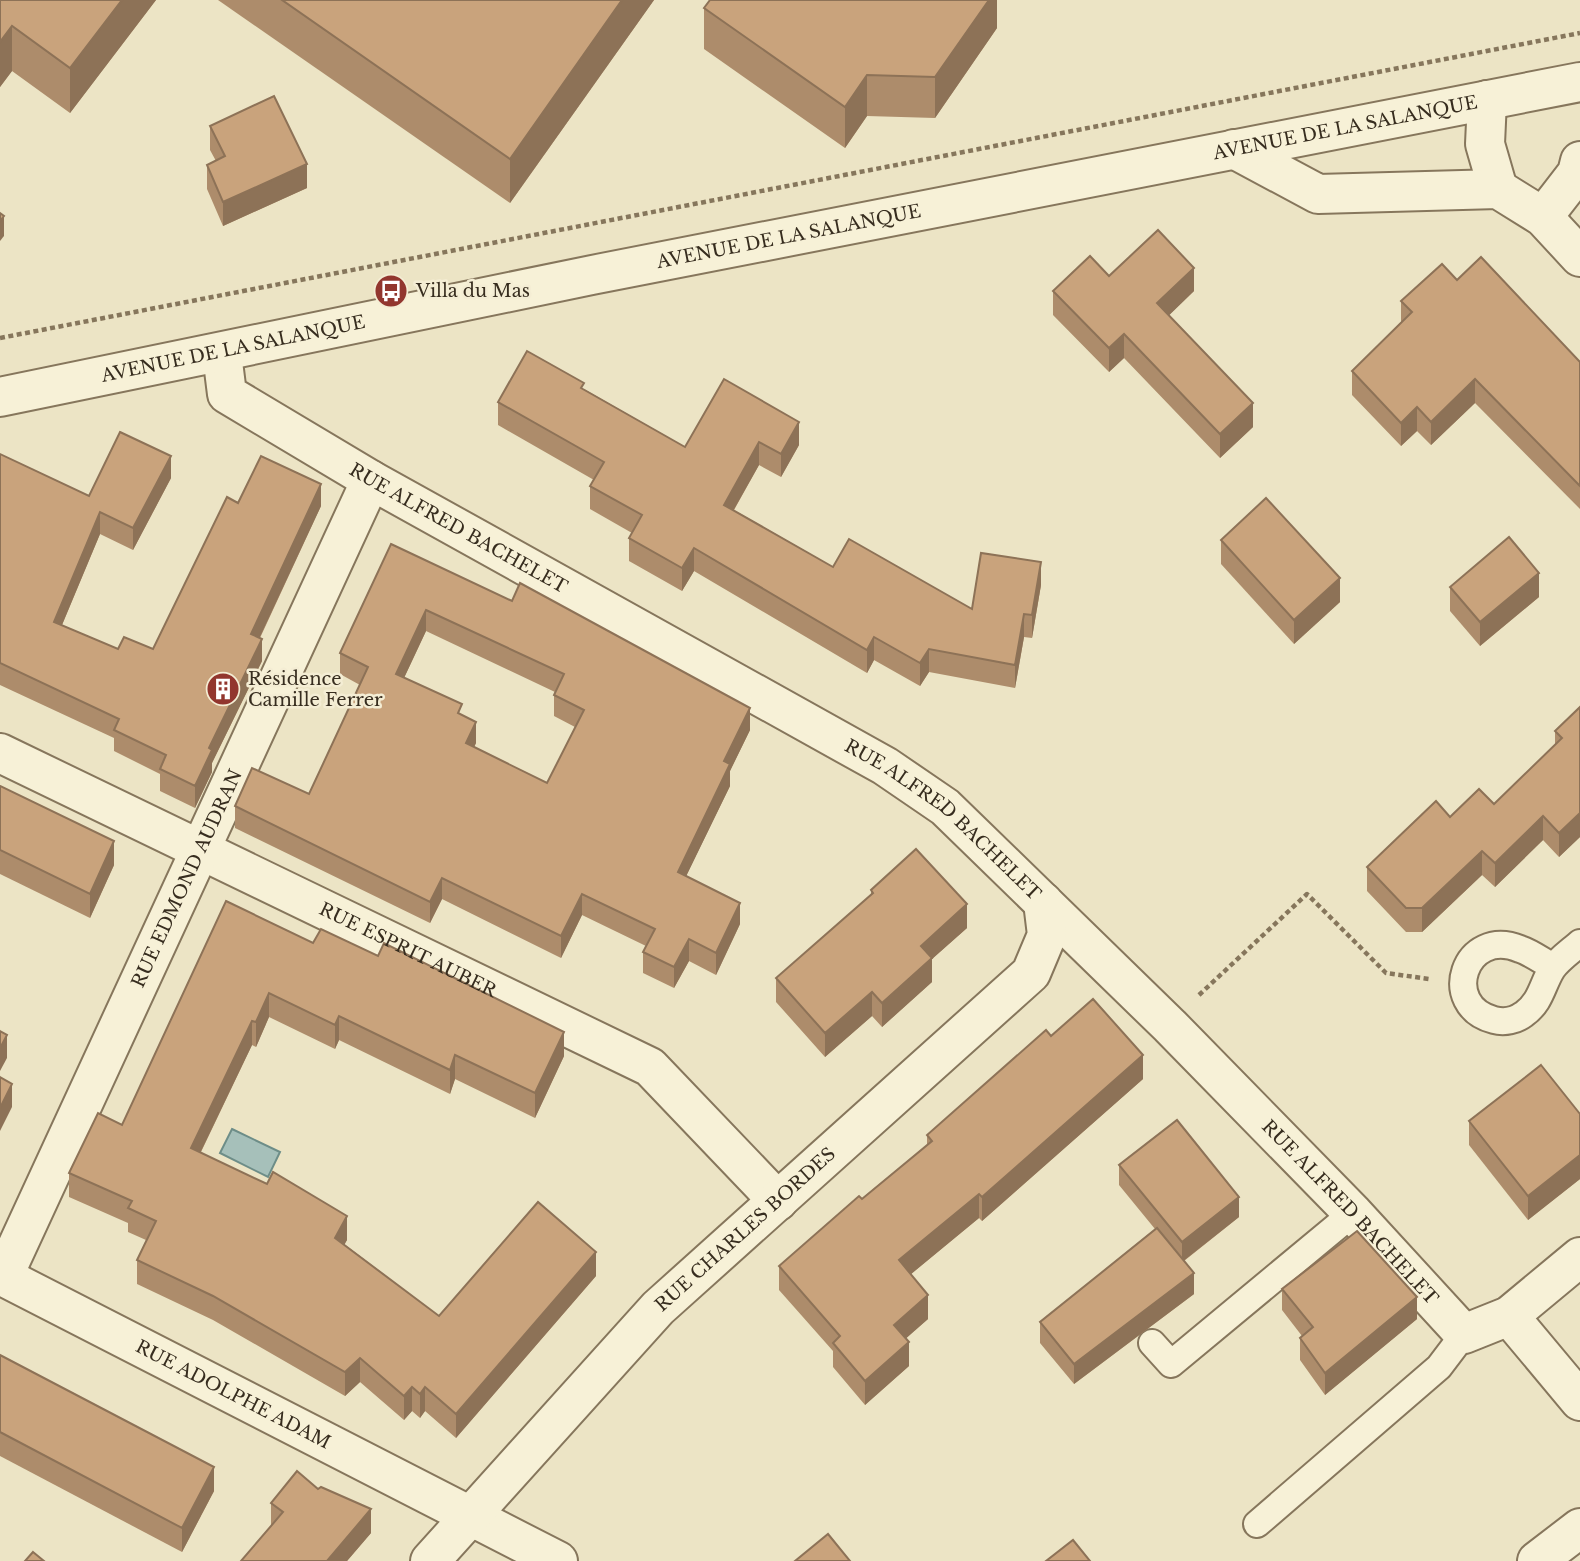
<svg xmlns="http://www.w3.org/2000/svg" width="1580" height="1561" font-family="'Libre Baskerville',serif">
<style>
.water{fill:#a6c0ba;stroke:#6d8d88;stroke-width:2}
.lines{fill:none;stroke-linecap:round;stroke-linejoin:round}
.service-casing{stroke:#86765c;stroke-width:30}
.minor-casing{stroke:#86765c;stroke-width:42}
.tertiary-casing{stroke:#86765c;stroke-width:42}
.path{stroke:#86765c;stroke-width:4.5;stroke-dasharray:5 3.5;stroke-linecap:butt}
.service{stroke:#f7f1d7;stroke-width:26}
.minor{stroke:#f7f1d7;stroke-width:38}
.tertiary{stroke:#f7f1d7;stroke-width:38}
.wall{fill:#ad8c6b;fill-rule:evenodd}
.shaded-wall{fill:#8d7257}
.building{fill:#c9a37c;stroke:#8d7257;stroke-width:2;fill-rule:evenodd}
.labels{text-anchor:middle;stroke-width:5;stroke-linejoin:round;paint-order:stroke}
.street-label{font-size:18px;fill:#372d1f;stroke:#f4edd4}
.poi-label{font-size:18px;fill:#372d1f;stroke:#f4edd4;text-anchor:start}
</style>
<rect width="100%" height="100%" fill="#ece4c5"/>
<path class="water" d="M232 1129 280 1152 268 1177 220 1153Z"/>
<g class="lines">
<defs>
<g id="service">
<path d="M1553 967C1542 961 1532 953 1520 949 1464 926 1439 1006 1494 1020 1505 1023 1516 1020 1524 1014 1541 1002 1542 985 1552 969 1559 959 1571 951 1580 943"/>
<path d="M1152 1343 1171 1364 1353 1213"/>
<path d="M1257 1524 1439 1367 1464 1334"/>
</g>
<g id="minor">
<path d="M1487 100 1485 144 1498 189"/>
<path d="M1234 149 1318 194 1498 189 1543 217 1580 257"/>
<path d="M1543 217 1577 173 1580 161"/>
<path id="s1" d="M222 354 227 394 371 480 885 766 945 807 1170 1026 1353 1213 1464 1334 1509 1316 1580 1257"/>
<path id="s2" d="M0 753 650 1067 778 1201"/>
<path id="s3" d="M0 1275 558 1561"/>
<path id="s4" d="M3 1277 371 480"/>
<path d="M1509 1316 1580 1401"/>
<path id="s5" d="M430 1561 658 1308 1031 973 1047 935 1043 902"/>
<path d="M1537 1561 1580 1528"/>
</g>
<g id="tertiary">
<path id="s6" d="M0 397 592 275 1580 82"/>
</g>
</defs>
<use href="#service" class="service-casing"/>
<use href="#minor" class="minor-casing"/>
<use href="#tertiary" class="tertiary-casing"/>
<g class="path">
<path d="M0 338 1580 33"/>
<path d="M1199 995 1307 894 1386 973 1429 979"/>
</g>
<use href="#service" class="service"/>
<use href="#minor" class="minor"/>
<use href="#tertiary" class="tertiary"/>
</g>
<g class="wall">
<path d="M0 0H156L70 113 12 71 0 87Z"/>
<path d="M218 0H654L510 203Z"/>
<path d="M997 0V28L935 118 867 116 845 148 704 49V8Z"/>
<path d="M210 126 307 188 223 226 207 189V165L216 161 210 150Z"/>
<path d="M1109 276 1194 291 1169 315 1253 427 1220 458 1124 358 1109 372 1053 315V291Z"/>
<path d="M1457 280 1580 362V509L1475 403 1431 445 1417 431 1401 446 1352 395V371L1401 322V301Z"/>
<path d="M724 379 799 445 781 477 759 465 734 510 833 567 972 609 1041 585 1032 638 1024 637 1015 688 929 672 920 686 874 660 867 673 694 571 682 591 629 561V538L632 533 590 509V486L594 480 498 425V402L584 389 685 447Z"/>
<path d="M0 454 89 496 171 478 133 550 100 534 62 625 118 649H153L238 503 321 506 260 638 262 661 212 763V772L195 808 160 791V774L114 751V738L0 685Z"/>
<path d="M1221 540 1340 602 1294 644 1221 564Z"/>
<path d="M391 544 750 730 730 771V786L686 876 740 924 716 975 689 961 674 988 643 973V952L646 946 582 915 561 958 442 899 430 923 235 828V806L309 794 360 685 340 674V653ZM426 631 555 692 554 695V716L575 727 547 783 474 747 476 743 462 715 404 678Z"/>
<path d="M1450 587 1539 597 1480 646 1450 611Z"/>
<path d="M1580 707V837L1559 857 1543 840 1495 887 1482 875 1422 932H1406L1367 891V867L1450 817 1494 804 1555 746V731Z"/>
<path d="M0 786 114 865 90 918 0 874Z"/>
<path d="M871 890 967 928 932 959V982L882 1027 872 1016 825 1057 776 1002V978L871 896Z"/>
<path d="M313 943 564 1056 535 1118 455 1079 450 1094 339 1040 335 1049 269 1017 256 1047 252 1045 201 1152 347 1240 344 1244 439 1316 596 1276 456 1438 425 1411 420 1418 412 1411 404 1420 360 1382 345 1396 213 1320 137 1284V1260L146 1240 128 1232V1223L69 1197V1173L122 1125Z"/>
<path d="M1051 1036 1143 1079 982 1221 979 1218 911 1274 928 1319 906 1338 909 1366 865 1405 833 1367V1351L779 1290V1266L927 1145V1135Z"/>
<path d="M1580 1114V1179L1528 1220 1469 1145V1121Z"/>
<path d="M1119 1165 1239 1217 1184 1261 1194 1294 1074 1384 1040 1343V1322L1155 1229 1119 1185Z"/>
<path d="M1282 1289 1417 1319 1325 1395 1300 1360V1338L1302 1336 1282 1310Z"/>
<path d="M0 1355 214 1491 182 1552 0 1456Z"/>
<path d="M271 1503 371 1533 347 1561H241L271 1526Z"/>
</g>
<g class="shaded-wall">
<path d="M122 0H156L70 113V68Z"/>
<path d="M622 0H654L510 203V159Z"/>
<path d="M989 0H997V28L935 118V77Z"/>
<path d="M12 26V71L0 87V42Z"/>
<path d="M867 75V116L845 148V107Z"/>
<path d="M307 164V188L223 226V202Z"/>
<path d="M4 216V236L0 241V221Z"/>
<path d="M1194 268V291L1157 327V303Z"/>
<path d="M1124 334V358L1109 372V348Z"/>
<path d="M1475 379V403L1431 445V422Z"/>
<path d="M1253 403V427L1220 458V434Z"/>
<path d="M1417 407V431L1401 446V423Z"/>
<path d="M799 422V445L781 477V454Z"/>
<path d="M759 442V465L724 527V505Z"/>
<path d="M171 456V478L133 550V528Z"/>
<path d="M321 484V506L251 656V634Z"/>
<path d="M100 512V534L54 644V622Z"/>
<path d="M694 548V571L682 591V568Z"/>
<path d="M1041 562V585L1032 638V615Z"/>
<path d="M1539 573V597L1480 646V622Z"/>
<path d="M1340 578V602L1294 644V620Z"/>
<path d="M426 610V631L396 695V674Z"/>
<path d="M1024 614V637L1015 688V665Z"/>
<path d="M874 637V660L867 673V650Z"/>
<path d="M262 639V661L212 763V772L195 808V786L209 748Z"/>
<path d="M929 649V672L920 686V663Z"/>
<path d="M750 708V730L730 771V786L678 893V872L724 761Z"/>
<path d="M476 722V743L466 764V743Z"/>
<path d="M1580 813V837L1559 857V833Z"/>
<path d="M1543 816V840L1495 887V863Z"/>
<path d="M114 841V865L90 918V894Z"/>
<path d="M1482 851V875L1422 932V908Z"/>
<path d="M442 878V899L430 923V902Z"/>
<path d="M582 894V915L561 958V936Z"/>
<path d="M740 903V924L716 975V953Z"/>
<path d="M967 904V928L932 959V982L882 1027V1003L921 946Z"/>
<path d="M689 939V961L674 988V967Z"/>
<path d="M872 992V1016L825 1057V1033Z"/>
<path d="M269 993V1017L256 1047V1022Z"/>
<path d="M339 1016V1040L335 1049V1025Z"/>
<path d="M252 1021V1045L191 1172V1148Z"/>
<path d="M564 1032V1056L535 1118V1093Z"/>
<path d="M7 1035V1058L0 1071V1048Z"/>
<path d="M455 1055V1079L450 1094V1070Z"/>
<path d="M1143 1055V1079L982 1221V1197Z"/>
<path d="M12 1084V1107L0 1131V1108Z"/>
<path d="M1580 1155V1179L1528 1220V1196Z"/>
<path d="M979 1194V1218L899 1284V1260Z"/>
<path d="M1239 1197V1217L1182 1262V1242Z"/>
<path d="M347 1216V1240L335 1262V1238Z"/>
<path d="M596 1252V1276L456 1438V1414Z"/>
<path d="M1194 1273V1294L1074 1384V1364Z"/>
<path d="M928 1295V1319L894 1349V1325Z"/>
<path d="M1417 1297V1319L1325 1395V1373Z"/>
<path d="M909 1342V1366L865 1405V1381Z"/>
<path d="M360 1358V1382L345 1396V1372Z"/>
<path d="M412 1387V1411L404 1420V1396Z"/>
<path d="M425 1387V1411L420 1418V1394Z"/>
<path d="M214 1467V1491L182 1552V1528Z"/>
<path d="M371 1509V1533L347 1561H327Z"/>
</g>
<g class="building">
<path d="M0 0H122L70 68 12 26 0 42Z"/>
<path d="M282 0H622L510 159Z"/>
<path d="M710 0H989L935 77 867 75 845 107 704 8Z"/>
<path d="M274 96 307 164 223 202 207 165 225 156 210 126Z"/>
<path d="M0 213 4 216 0 221Z"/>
<path d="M1158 230 1194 268 1157 303 1253 403 1220 434 1124 334 1109 348 1053 291 1090 256 1109 276Z"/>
<path d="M1481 257 1580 362V486L1475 379 1431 422 1417 407 1401 423 1352 371 1412 312 1401 301 1442 264 1457 280Z"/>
<path d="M527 351 584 383 581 388 685 447 724 379 799 422 781 454 759 442 724 505 833 567 849 539 972 609 981 553 1041 562 1032 615 1024 614 1015 665 929 649 920 663 874 637 867 650 694 548 682 568 629 538 642 515 590 486 604 462 498 402Z"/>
<path d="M120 432 171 456 133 528 100 512 54 622 118 649 124 637 153 649 227 497 238 503 261 456 321 484 251 634 262 639 209 748 212 750 195 786 160 769 166 755 114 730 119 719 0 663V454L89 496Z"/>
<path d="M1266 498 1340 578 1294 620 1221 540Z"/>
<path d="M1509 537 1539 573 1480 622 1450 587Z"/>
<path d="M391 544 512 601 520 583 750 708 724 761 730 764 678 872 740 903 716 953 689 939 674 967 643 952 655 929 582 894 561 936 442 878 430 902 235 806 252 768 309 794 368 667 340 653ZM426 610 564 674 554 695 584 710 547 783 466 743 476 722 458 713 462 704 396 674Z"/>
<path d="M1580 707V813L1559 833 1543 816 1495 863 1482 851 1422 908H1406L1367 867 1436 801 1450 817 1479 789 1494 804 1562 738 1555 731Z"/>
<path d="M0 786 114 841 90 894 0 850Z"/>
<path d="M916 849 967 904 921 946 932 958 882 1003 872 992 825 1033 776 978 873 893 871 890Z"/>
<path d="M226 901 313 943 321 929 378 956 384 943 564 1032 535 1093 455 1055 450 1070 339 1016 335 1025 269 993 256 1022 252 1021 191 1148 267 1184 273 1172 347 1216 335 1238 439 1316 538 1202 596 1252 456 1414 425 1387 420 1394 412 1387 404 1396 360 1358 345 1372 213 1296 137 1260 156 1221 128 1208 132 1201 69 1173 98 1113 122 1125Z"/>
<path d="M1093 999 1143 1055 982 1197 979 1194 899 1260 928 1295 894 1325 909 1342 865 1381 833 1343 840 1336 779 1266 859 1196 862 1199 932 1141 927 1135 1046 1030 1051 1036Z"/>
<path d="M0 1031 7 1035 0 1048Z"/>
<path d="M1541 1065 1580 1114V1155L1528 1196 1469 1121Z"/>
<path d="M0 1077 12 1084 0 1108Z"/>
<path d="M1177 1120 1239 1197 1182 1242 1119 1165Z"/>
<path d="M1157 1228 1194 1273 1074 1364 1040 1322Z"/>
<path d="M1357 1231 1417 1297 1325 1373 1300 1338 1313 1327 1282 1289Z"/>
<path d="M0 1355 214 1467 182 1528 0 1432Z"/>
<path d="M297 1471 318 1489 321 1487 371 1509 327 1561H241L283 1512 271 1503Z"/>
<path d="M828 1534 850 1561H795Z"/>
<path d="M1073 1540 1090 1561H1046Z"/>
<path d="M33 1552 44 1561H25Z"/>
</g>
<defs>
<symbol id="bus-disc" viewBox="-11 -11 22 22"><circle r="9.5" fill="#92362e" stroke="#f4edd4"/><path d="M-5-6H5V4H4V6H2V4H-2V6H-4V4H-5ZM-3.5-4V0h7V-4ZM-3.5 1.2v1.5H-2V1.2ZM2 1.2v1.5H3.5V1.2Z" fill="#fff"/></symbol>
<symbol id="building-disc" viewBox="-11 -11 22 22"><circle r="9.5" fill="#92362e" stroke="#f4edd4"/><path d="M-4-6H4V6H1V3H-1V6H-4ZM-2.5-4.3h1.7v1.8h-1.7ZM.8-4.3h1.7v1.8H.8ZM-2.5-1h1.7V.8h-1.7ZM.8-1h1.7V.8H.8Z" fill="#fff"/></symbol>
</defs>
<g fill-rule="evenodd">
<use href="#bus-disc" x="372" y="272" width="38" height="38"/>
<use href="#building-disc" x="204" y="670" width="38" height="38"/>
</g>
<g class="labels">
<g class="street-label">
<text dy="6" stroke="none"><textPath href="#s6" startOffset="1372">AVENUE DE LA SALANQUE</textPath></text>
<text dy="6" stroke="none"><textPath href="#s6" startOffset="805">AVENUE DE LA SALANQUE</textPath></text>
<text dy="6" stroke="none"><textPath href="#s6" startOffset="238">AVENUE DE LA SALANQUE</textPath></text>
<text dy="6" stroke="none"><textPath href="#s1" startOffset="308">RUE ALFRED BACHELET</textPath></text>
<text dy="6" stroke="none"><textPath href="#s1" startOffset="875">RUE ALFRED BACHELET</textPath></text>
<text dy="6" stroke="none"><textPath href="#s4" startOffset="439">RUE EDMOND AUDRAN</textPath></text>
<text dy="6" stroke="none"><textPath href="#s2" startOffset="453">RUE ESPRIT AUBER</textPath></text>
<text dy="6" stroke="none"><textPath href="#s1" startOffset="1442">RUE ALFRED BACHELET</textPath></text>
<text dy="6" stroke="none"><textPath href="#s5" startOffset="458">RUE CHARLES BORDES</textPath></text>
<text dy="6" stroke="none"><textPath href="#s3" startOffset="262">RUE ADOLPHE ADAM</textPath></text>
</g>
<g class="poi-label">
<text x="416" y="297">Villa du Mas</text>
<text x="248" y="685">Résidence<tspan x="248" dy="21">Camille Ferrer</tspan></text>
</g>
</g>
</svg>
